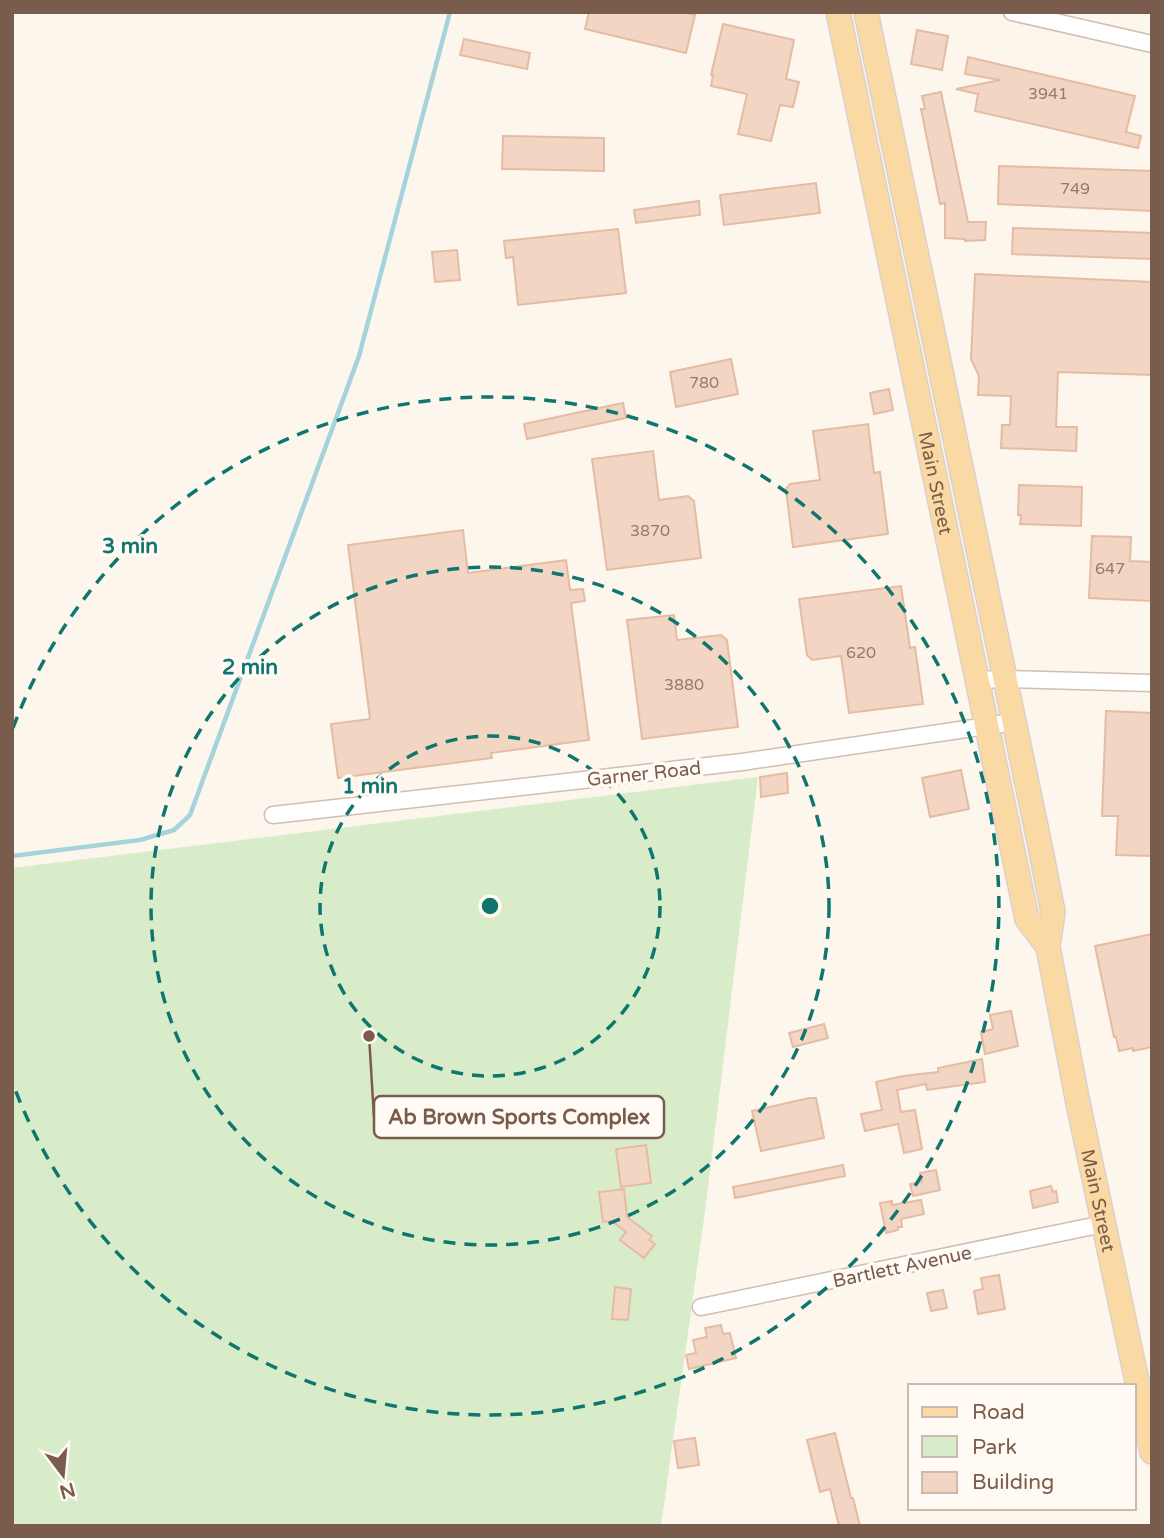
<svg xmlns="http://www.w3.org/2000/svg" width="1164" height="1538" font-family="'Varela Round',sans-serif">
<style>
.green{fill:#d8ecc9}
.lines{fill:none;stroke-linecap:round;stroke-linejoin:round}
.stream{stroke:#a5d3da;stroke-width:4.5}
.building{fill:#f3d5c3;stroke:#e6bba3;stroke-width:2}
.street-casing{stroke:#d1beb0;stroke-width:19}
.primary-casing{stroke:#dad1cd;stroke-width:26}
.street{stroke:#fff;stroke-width:16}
.primary{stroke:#fbd9a5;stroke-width:23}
.ring{fill:none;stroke:#0f766e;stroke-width:3.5;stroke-dasharray:12 9}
.labels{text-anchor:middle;stroke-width:7;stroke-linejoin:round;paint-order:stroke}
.number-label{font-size:16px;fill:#987a6a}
.street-label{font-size:19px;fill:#7a5c4d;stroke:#fffaf3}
.centre{fill:#0f766e;stroke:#fffaf3;stroke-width:3.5}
.ring-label{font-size:21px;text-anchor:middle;font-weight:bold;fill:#0f766e;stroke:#fffaf3;stroke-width:7;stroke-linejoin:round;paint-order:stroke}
.leader{fill:none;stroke:#7a5c4d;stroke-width:2.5}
.callout-dot{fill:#7a5c4d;stroke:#fffaf3;stroke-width:2.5}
.callout{fill:#fffaf3;stroke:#7a5c4d;stroke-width:2.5}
.callout-label{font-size:21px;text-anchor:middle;font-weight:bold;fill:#7a5c4d}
</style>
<rect width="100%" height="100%" fill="#fdf6ec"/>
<path class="green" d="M758 777 706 1204 661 1526H12V868Z"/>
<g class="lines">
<path class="stream" d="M12 856 140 840 174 830 190 815 359 356 450 12"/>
</g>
<g class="building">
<path d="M589 12H683L695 15 686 53 585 29Z"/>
<path d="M723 24 794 40 786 79 799 82 793 107 780 105 771 141 738 134 747 94 711 86 713 75H711Z"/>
<path d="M917 30 948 36 942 70 911 64Z"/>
<path d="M464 39 530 53 527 69 460 55Z"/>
<path d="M968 57 1135 96 1126 132 1141 136 1138 148 975 111 978 94 956 89 1000 80 965 74Z"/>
<path d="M941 92 968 222H986L985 240 965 241V239L945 238V203L940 204 921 109H925L922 96Z"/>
<path d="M503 136 604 138V171L502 169Z"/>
<path d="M999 166 1152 171V211L998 204Z"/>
<path d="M816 183 820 213 724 225 720 195Z"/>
<path d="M699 201 700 215 636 223 634 210Z"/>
<path d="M1013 228 1152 233V259L1012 254Z"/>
<path d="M618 229 626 293 518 305 513 257 506 258 504 241Z"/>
<path d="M457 250 460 280 435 282 432 252Z"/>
<path d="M975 274 1152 282V375L1058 372 1056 427H1077L1076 451 1001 448 1002 425H1010L1011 396 978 395 979 376 971 359Z"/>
<path d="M731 359 738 394 676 407 670 372Z"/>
<path d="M889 389 893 410 874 414 870 393Z"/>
<path d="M623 403 626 418 527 439 524 424Z"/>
<path d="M868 424 874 473 880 472 888 534 793 547 786 489 790 484 820 480 813 431Z"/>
<path d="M653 451 659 500 688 496 694 501 701 558 607 570 592 459Z"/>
<path d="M1019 485 1082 487 1081 526 1020 524 1021 515H1018Z"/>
<path d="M463 530 468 573 566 560 570 590 583 589 585 601 571 603 589 740 491 753 492 758 338 778 331 724 370 719 348 545Z"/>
<path d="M1092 536 1131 537 1130 561 1152 562V601L1089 598Z"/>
<path d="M901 586 910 648 915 647 923 704 849 713 841 656 812 660 807 655 799 599Z"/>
<path d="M674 615 677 640 721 635 727 640 738 727 642 739 627 620Z"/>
<path d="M1106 711 1152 713V856L1116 855 1118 816H1102Z"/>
<path d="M961 770 969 809 930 817 922 778Z"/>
<path d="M787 773 788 793 761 797 760 777Z"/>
<path d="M1152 934V1047L1133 1051V1048L1119 1051 1116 1037H1114L1095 946Z"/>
<path d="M1011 1011 1018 1046 985 1054 981 1032 993 1029 990 1015Z"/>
<path d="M824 1024 828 1038 793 1047 789 1033Z"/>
<path d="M982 1059 985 1082 927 1090 926 1084 897 1090 901 1112 915 1110 922 1149 904 1153 898 1124 865 1131 861 1114 882 1110 876 1082 903 1076 938 1072V1068Z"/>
<path d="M809 1098H816L824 1138 761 1151 752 1111Z"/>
<path d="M646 1145 651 1183 621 1187 616 1149Z"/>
<path d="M843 1165 845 1176 735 1198 733 1187Z"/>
<path d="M936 1170 940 1190 913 1196 910 1184 922 1182 920 1173Z"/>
<path d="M1051 1186 1053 1192 1056 1191 1058 1202 1033 1208 1030 1191Z"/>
<path d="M624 1189 627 1217 652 1236 649 1240 655 1244 644 1258 620 1240 626 1232 612 1221 603 1222 599 1192Z"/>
<path d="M921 1200 924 1214 901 1219 902 1227H898V1230L886 1233 880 1203 892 1201V1205Z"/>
<path d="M999 1275 1005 1309 978 1314 974 1291 983 1289 981 1278Z"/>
<path d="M615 1287 631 1289 628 1320 612 1319Z"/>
<path d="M943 1290 947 1308 931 1311 927 1293Z"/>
<path d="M721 1325 723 1334 730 1333 736 1358 689 1369 686 1355 696 1353 693 1340 707 1337 705 1328Z"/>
<path d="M835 1433 851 1498H853L860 1526H839L830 1489 820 1492 807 1440Z"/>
<path d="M695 1438 699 1465 678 1468 674 1441Z"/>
</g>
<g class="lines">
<defs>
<g id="street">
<path d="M1012 12 1152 44"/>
<path d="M978 680 1004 679 1152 683"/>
<path d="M273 815 742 762 1014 722"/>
<path d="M701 1307 1103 1224"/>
</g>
<g id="primary">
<path id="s1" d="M838 12 1027 919 1048 947"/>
<path id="s2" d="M866 12 1040 846 1053 912 1048 947 1078 1103 1152 1452"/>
</g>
</defs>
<use href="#street" class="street-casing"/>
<use href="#primary" class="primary-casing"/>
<use href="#street" class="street"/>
<use href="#primary" class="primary"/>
</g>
<g class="ring">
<circle cx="490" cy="906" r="170"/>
<circle cx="490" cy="906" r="339"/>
<path d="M13 728A509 509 0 1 1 13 1084"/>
</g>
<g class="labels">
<g class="number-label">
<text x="1048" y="99">3941</text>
<text x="1075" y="194">749</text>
<text x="704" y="388">780</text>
<text x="650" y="536">3870</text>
<text x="1110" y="574">647</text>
<text x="861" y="658">620</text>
<text x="684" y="690">3880</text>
</g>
<g class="street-label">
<text dy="7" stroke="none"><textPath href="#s1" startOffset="481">Main Street</textPath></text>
<text transform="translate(644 773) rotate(-6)" y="7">Garner Road</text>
<text dy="7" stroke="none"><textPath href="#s2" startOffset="1213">Main Street</textPath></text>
<text transform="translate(902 1266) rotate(-12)" y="7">Bartlett Avenue</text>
</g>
</g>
<circle cx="490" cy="906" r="10" class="centre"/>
<g class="ring-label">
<text x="130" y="553">3 min</text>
<text x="250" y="674">2 min</text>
<text x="370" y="793">1 min</text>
</g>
<path class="leader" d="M369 1036L374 1117"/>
<circle class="callout-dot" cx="369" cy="1036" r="7"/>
<rect class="callout" x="374" y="1096" width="290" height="42" rx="7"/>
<g class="callout-label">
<text x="519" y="1124">Ab Brown Sports Complex</text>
</g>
<rect width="1164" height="1538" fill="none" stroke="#7a5c4d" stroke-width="28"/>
<rect x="908" y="1384" width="228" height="126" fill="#fffaf3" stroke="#cabbb1" stroke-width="2"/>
<rect x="922" y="1407" width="35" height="10" fill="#fbd9a5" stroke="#cabbb1" stroke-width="2"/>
<text x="972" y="1419" font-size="21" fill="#7a5c4d">Road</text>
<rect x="922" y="1436" width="35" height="21" fill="#d8ecc9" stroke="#cabbb1" stroke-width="2"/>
<text x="972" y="1454" font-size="21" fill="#7a5c4d">Park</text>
<rect x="922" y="1472" width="35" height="21" fill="#f3d5c3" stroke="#cabbb1" stroke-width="2"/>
<text x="972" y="1489" font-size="21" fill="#7a5c4d">Building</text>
<g transform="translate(63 1475) rotate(164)" stroke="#fffaf3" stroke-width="5" paint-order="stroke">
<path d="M0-5L12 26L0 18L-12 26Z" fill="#7a5c4d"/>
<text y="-10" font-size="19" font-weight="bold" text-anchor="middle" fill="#7a5c4d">N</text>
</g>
</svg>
